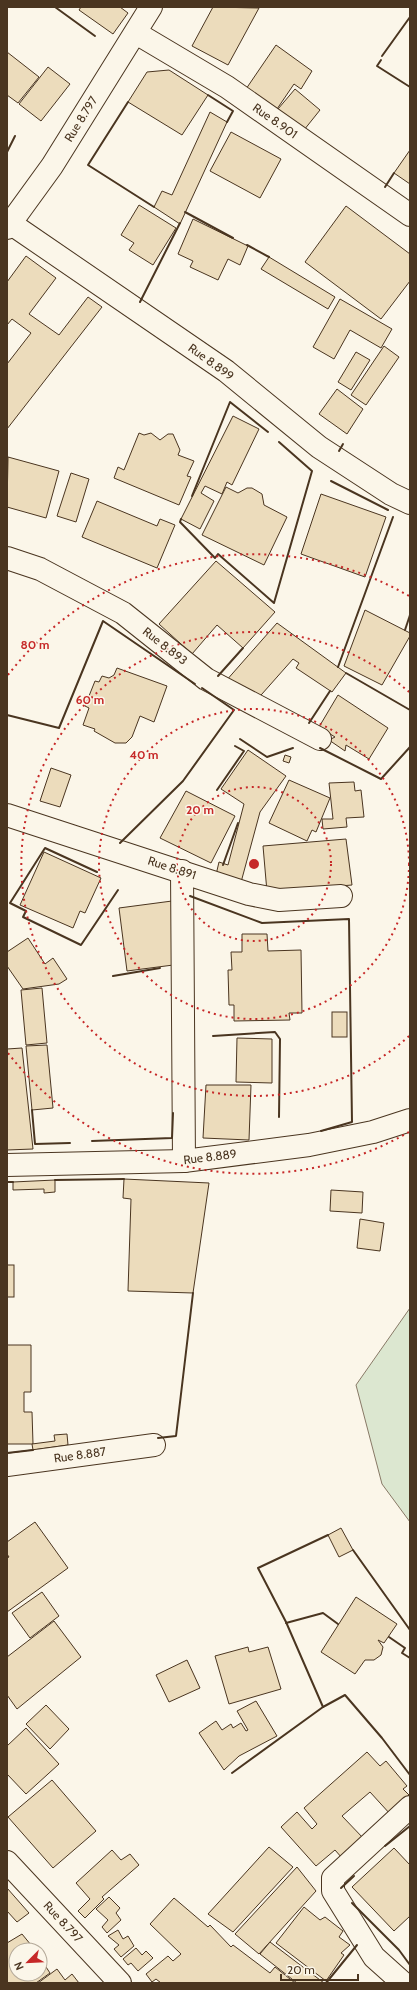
<svg xmlns="http://www.w3.org/2000/svg" width="417" height="1990" font-family="Cabin,sans-serif">
<style>
.green{fill:#dce7d0;stroke:#887966}
.building{fill:#ecdcbc;stroke:#4a3520}
.lines{fill:none;stroke-linecap:round;stroke-linejoin:round}
.street-casing{stroke:#4a3520;stroke-width:24}
.street{stroke:#fbf6e9;stroke-width:22}
.wall{stroke:#4a3520;stroke-width:2}
.ring{fill:none;stroke:#c62828;stroke-width:2;stroke-dasharray:2 4}
.labels{text-anchor:middle;stroke-width:3;stroke-linejoin:round;paint-order:stroke}
.street-label{font-size:12px;fill:#4a3520;stroke:#fbf6e9}
.centre{fill:#c62828;stroke:#fbf6e9;stroke-width:2}
.ring-label{font-size:12px;text-anchor:middle;font-weight:bold;fill:#c62828;stroke:#fbf6e9;stroke-width:3;stroke-linejoin:round;paint-order:stroke}
</style>
<rect width="100%" height="100%" fill="#fbf6e9"/>
<path class="green" d="M410 1308V1522L382 1484 356 1385Z"/>
<g class="building">
<path d="M81 7H120L128 13 113 34 79 10Z"/>
<path d="M213 7 259 8 228 65 192 46Z"/>
<path d="M276 45 312 71 301 89 294 84 277 109 246 89Z"/>
<path d="M7 52 39 77 18 103 7 95Z"/>
<path d="M48 67 70 84 41 121 19 104Z"/>
<path d="M169 70 208 95 182 135 128 102 147 72Z"/>
<path d="M295 89 320 110 304 130 278 109Z"/>
<path d="M210 112 227 122 180 224 154 207 162 191 172 195Z"/>
<path d="M231 132 281 159 260 198 210 171Z"/>
<path d="M410 150V184L394 173Z"/>
<path d="M139 205 176 228 153 265 129 250 134 243 121 235Z"/>
<path d="M346 206 410 254V281L381 319 305 262Z"/>
<path d="M193 219 248 246 240 265 228 259 218 280 190 267 193 261 178 254Z"/>
<path d="M26 256 56 278 29 314 59 335 88 297 102 307 7 429V364L31 333 12 319 7 325V282Z"/>
<path d="M269 257 335 297 328 309 261 269Z"/>
<path d="M340 299 392 329 381 348 350 330 334 359 313 347Z"/>
<path d="M384 346 399 357 366 405 351 395Z"/>
<path d="M356 352 370 360 351 390 338 382Z"/>
<path d="M337 389 363 409 347 434 319 414Z"/>
<path d="M233 416 259 429 232 485 227 482 222 494 205 486 201 493 214 501 200 529 181 519Z"/>
<path d="M139 433 144 435 151 433 160 440 168 434H173L180 450 178 455 194 461 187 476 191 477 179 505 114 478 118 467 124 470Z"/>
<path d="M8 457 59 471 46 518 7 507Z"/>
<path d="M71 473 89 479 76 522 57 516Z"/>
<path d="M226 487 238 493 247 488H252L262 494 264 505 287 517 264 565 202 535Z"/>
<path d="M321 494 386 517 365 577 301 554Z"/>
<path d="M97 501 157 526 160 519 175 525 157 568 82 537Z"/>
<path d="M216 561 275 612 243 648 217 625 192 654 159 624Z"/>
<path d="M365 610 410 633V636L382 685 344 666Z"/>
<path d="M277 623 346 673 332 692 296 668 299 663 293 659 254 703 225 682Z"/>
<path d="M117 668 167 686 154 722 140 716 132 737 126 743H115L94 731 95 729 83 725 89 708 85 706 95 681 99 682 102 676 109 678 114 675Z"/>
<path d="M338 695 388 728 369 759 346 745 345 751 329 740 335 737 319 727Z"/>
<path d="M248 750 286 776 260 812 240 886 215 879 219 862 228 865 244 804 221 789Z"/>
<path d="M285 755 291 757 289 763 283 761Z"/>
<path d="M51 768 71 775 60 807 40 801Z"/>
<path d="M289 780 330 798 316 832 312 830 307 841 269 823Z"/>
<path d="M354 782 355 791 361 790 364 817 346 818 347 827 323 829 322 819H333L329 783Z"/>
<path d="M186 791 235 816 211 863 160 838Z"/>
<path d="M346 839 352 885 267 892 263 846Z"/>
<path d="M44 852 101 878 85 913 80 911 73 928 20 905Z"/>
<path d="M172 901 181 964 127 971 119 908Z"/>
<path d="M242 934H267L268 951 301 950 302 1013H289L290 1020 234 1021V1005H229L228 970H232L231 952H242Z"/>
<path d="M28 938 45 964 53 958 67 979 59 984 23 989 7 966V952Z"/>
<path d="M42 988 47 1043 26 1045 21 990Z"/>
<rect x="332" y="1012" width="15" height="25"/>
<path d="M237 1038 272 1039V1083L236 1082Z"/>
<path d="M47 1045 53 1108 32 1110 26 1046Z"/>
<path d="M22 1048 33 1149 7 1150V1049Z"/>
<path d="M206 1085H251L249 1140 203 1138Z"/>
<path d="M124 1179 209 1183 193 1293 128 1291 131 1199 123 1198Z"/>
<path d="M55 1180V1192L44 1193V1189L13 1190V1182Z"/>
<path d="M331 1190 363 1192 362 1213 330 1211Z"/>
<path d="M360 1219 384 1223 380 1251 357 1248Z"/>
<rect x="7" y="1265" width="7" height="32"/>
<path d="M7 1345H31V1392H24V1412H32L33 1444H7Z"/>
<path d="M67 1434 68 1445 33 1450 32 1444 55 1441 54 1435Z"/>
<path d="M35 1522 68 1568 7 1612V1558L9 1557 7 1554V1542Z"/>
<path d="M341 1528 353 1550 339 1557 328 1535Z"/>
<path d="M42 1592 59 1616 30 1638 12 1613Z"/>
<path d="M356 1597 397 1624 384 1643 378 1640 383 1647 381 1655 374 1660H365L355 1674 321 1652Z"/>
<path d="M54 1621 81 1657 17 1709 7 1695V1657Z"/>
<path d="M248 1647 249 1652 268 1647 281 1689 229 1704 215 1656Z"/>
<path d="M187 1660 200 1688 169 1702 156 1675Z"/>
<path d="M256 1701 277 1736 239 1756 224 1770 199 1733 216 1721 222 1730 231 1724 233 1728 241 1723 246 1731 248 1730 237 1711Z"/>
<path d="M46 1705 69 1729 50 1749 26 1724Z"/>
<path d="M26 1728 59 1764 26 1794 7 1774V1746Z"/>
<path d="M367 1752 380 1766 386 1761 407 1786 403 1789 409 1795 391 1815 370 1792 342 1816 364 1839 342 1858 335 1850 316 1866 281 1827 297 1812 312 1829 317 1824 304 1808Z"/>
<path d="M52 1780 96 1831 53 1868 8 1817Z"/>
<path d="M269 1847 293 1867 233 1932 208 1914Z"/>
<path d="M394 1848 410 1865V1916L394 1931 352 1887Z"/>
<path d="M112 1850 121 1860 130 1854 139 1865 102 1897 104 1899 85 1918 78 1911 90 1899 76 1883Z"/>
<path d="M297 1867 316 1891 259 1954 235 1934Z"/>
<path d="M7 1888 29 1913 17 1922 7 1911Z"/>
<path d="M109 1897 120 1908 116 1913 121 1920 107 1933 102 1927 108 1920 96 1909Z"/>
<path d="M174 1898 208 1927 210 1925 231 1947 233 1945 270 1973 275 1967 295 1983H161L156 1979 152 1982 146 1974 168 1956 173 1961 181 1954 150 1924Z"/>
<path d="M304 1907 320 1920 325 1917 343 1931 339 1937 350 1945 341 1953 344 1955 326 1981 276 1943Z"/>
<path d="M118 1930 123 1939 128 1936 134 1946 121 1957 114 1949 119 1945 108 1936Z"/>
<path d="M22 1934 31 1945 33 1944 38 1950H16V1974H40V1953L44 1959 42 1961 50 1973 36 1983H9L7 1981V1943Z"/>
<path d="M270 1942 324 1983H297L260 1954Z"/>
<path d="M136 1948 142 1955 146 1951 153 1958 138 1971 131 1963 128 1965 123 1959Z"/>
<path d="M57 1969 65 1980 72 1974 79 1983H38Z"/>
</g>
<g class="lines">
<defs>
<g id="street">
<path d="M136 33 227 87 410 215"/>
<path d="M10 223 226 371 319 447 391 494 410 503"/>
<path d="M7 228 52 166 151 7"/>
<path d="M7 558 40 569 123 613 206 679 320 739"/>
<path d="M7 815 249 894 279 900 341 896"/>
<path d="M182 871 184 1161"/>
<path d="M7 1165 184 1161 309 1145 373 1132 410 1120"/>
<path d="M7 1465 154 1445"/>
<path d="M7 1862 120 1983"/>
<path d="M403 1983 374 1957 333 1891V1878L410 1807"/>
</g>
</defs>
<use href="#street" class="street-casing"/>
<use href="#street" class="street"/>
<g class="wall">
<path d="M55 7 95 36"/>
<path d="M382 56 410 17"/>
<path d="M381 60 377 66 410 87"/>
<path d="M208 95 233 111 227 122"/>
<path d="M128 102 88 165 154 207"/>
<path d="M7 152 15 136"/>
<path d="M385 187 394 173"/>
<path d="M185 212 233 238"/>
<path d="M247 245 269 257"/>
<path d="M140 302 180 223"/>
<path d="M339 451 343 444"/>
<path d="M331 481 388 510"/>
<path d="M192 496 230 402 268 432"/>
<path d="M181 519 180 522 215 558 218 554 274 603 312 471 279 442"/>
<path d="M405 630 410 615"/>
<path d="M338 667 393 517"/>
<path d="M346 673 410 710"/>
<path d="M218 676 243 648"/>
<path d="M7 715 59 728 103 621 195 684"/>
<path d="M309 723 330 691"/>
<path d="M240 739 267 757 293 748"/>
<path d="M320 748 381 779 410 747"/>
<path d="M217 790 244 751 235 746"/>
<path d="M120 843 183 781 234 710 202 688"/>
<path d="M223 865 238 823"/>
<path d="M97 872 45 848 10 903 26 911 23 917 81 945 118 890"/>
<path d="M190 896 262 923 349 919 352 1122 321 1131"/>
<path d="M113 976 160 968"/>
<path d="M213 1036 275 1032 280 1039 279 1117"/>
<path d="M32 1110 35 1144 70 1143"/>
<path d="M92 1141 172 1138 173 1113"/>
<path d="M55 1180 124 1179"/>
<path d="M7 1182H13"/>
<path d="M158 1438 176 1436 193 1293"/>
<path d="M7 1453 33 1450"/>
<path d="M328 1535 258 1568 286 1622 323 1707 345 1695 382 1738 410 1775"/>
<path d="M353 1550 410 1630"/>
<path d="M286 1623 323 1613 338 1624"/>
<path d="M389 1637 405 1648 402 1653 410 1658"/>
<path d="M232 1773 323 1707"/>
<path d="M385 1846 410 1826"/>
<path d="M341 1888 354 1876"/>
<path d="M352 1903 399 1950 410 1965"/>
<path d="M326 1983 357 1945"/>
</g>
</g>
<g class="ring">
<circle cx="254" cy="864" r="77"/>
<circle cx="254" cy="864" r="155"/>
<path d="M409 1036A232 232 0 1 1 409 692"/>
<path d="M409 1132A310 310 0 0 1 8 1053M8 675A310 310 0 0 1 409 596"/>
</g>
<g class="labels">
<g class="street-label">
<text transform="translate(81 119) rotate(-58)" y="4">Rue 8.797</text>
<text transform="translate(275 121) rotate(35)" y="4">Rue 8.901</text>
<text transform="translate(211 362) rotate(36)" y="4">Rue 8.899</text>
<text transform="translate(165 646) rotate(38)" y="4">Rue 8.893</text>
<text transform="translate(172 868) rotate(18)" y="4">Rue 8.891</text>
<text transform="translate(210 1157) rotate(-7)" y="4">Rue 8.889</text>
<text transform="translate(80 1455) rotate(-8)" y="4">Rue 8.887</text>
<text transform="translate(63 1922) rotate(47)" y="4">Rue 8.797</text>
</g>
</g>
<circle cx="254" cy="864" r="6" class="centre"/>
<g class="ring-label">
<text x="35" y="649">80 m</text>
<text x="90" y="704">60 m</text>
<text x="144" y="759">40 m</text>
<text x="200" y="814">20 m</text>
</g>
<rect width="417" height="1990" fill="none" stroke="#4a3520" stroke-width="16"/>
<g transform="translate(28 1962) rotate(246)"><circle r="19" fill="#fbf6e9" stroke="#b4a999"/>
<path d="M0-3L7 15L0 10L-7 15Z" fill="#c62828"/>
<text y="-6" font-size="11" font-weight="bold" text-anchor="middle" fill="#4a3520">N</text>
</g>
<path d="M281 1974v6h77v-6" fill="none" stroke="#4a3520" stroke-width="2"/>
<text x="287" y="1974" font-size="12" fill="#4a3520" stroke="#fbf6e9" stroke-width="3" paint-order="stroke">20 m</text>
</svg>
